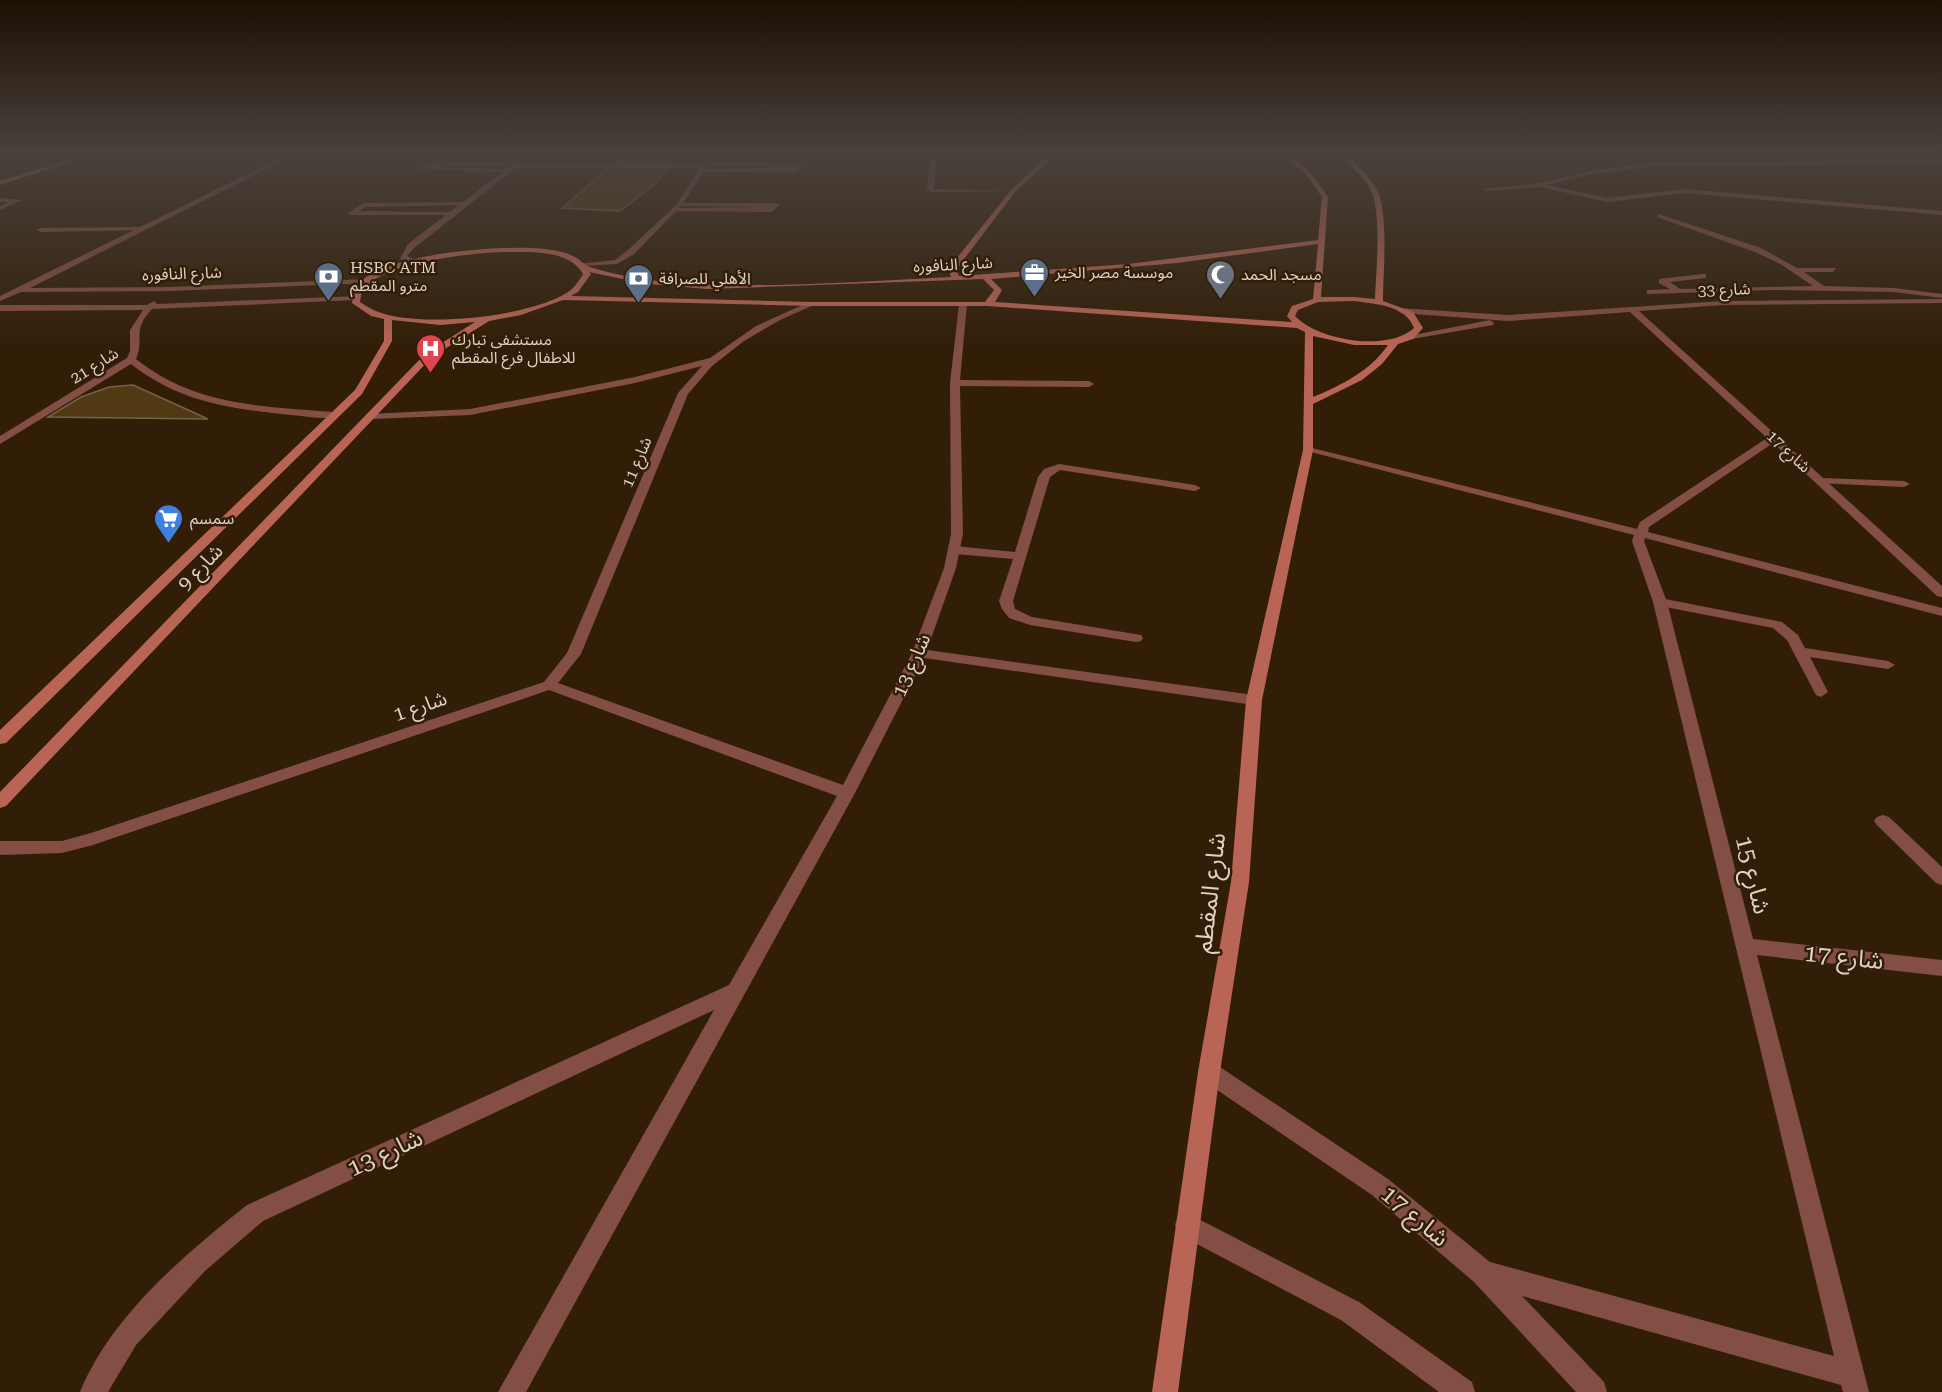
<svg xmlns="http://www.w3.org/2000/svg" width="1942" height="1392" font-family="'Roboto Serif','Noto Sans Arabic',serif">
<style>
.building{fill:#503913;stroke:#756347;stroke-width:1.5}
.lines{fill:none;stroke-linecap:round;stroke-linejoin:round}
.lane{fill:#834e44;fill-rule:evenodd}
.street{fill:#834e44;fill-rule:evenodd}
.secondary{fill:#b86555;fill-rule:evenodd}
.labels{text-anchor:middle;stroke-width:5;stroke-linejoin:round;paint-order:stroke}
.far-street-label{font-size:16px;fill:#dfd1c4;stroke:#321e07}
.far-poi-label{font-size:16px;fill:#dfd1c4;stroke:#321e07;text-anchor:start}
.street-label{font-size:20px;fill:#dfd1c4;stroke:#321e07}
.near-street-label{font-size:24px;fill:#dfd1c4;stroke:#321e07}
</style>
<rect width="100%" height="100%" fill="#321e07"/>
<g class="building">
<path d="M627 153H682L674 162H616Z"/>
<path d="M606 170H667L656 183 620 211 562 208Z"/>
<path d="M133 385 208 419 48 417 81 397 109 387Z"/>
</g>
<g class="lines">
<g class="lane">
<path d="M430 162 516 163 519 165 428 167 511 169 509 172 416 169Z"/>
<path d="M705 163H800L803 165 796 172H699L701 169 795 167 703 166Z"/>
<path d="M0 198 22 200 0 210V206L9 202H0Z"/>
<path d="M466 202 468 205 365 207 359 211 456 212 454 215H351L348 213 364 203Z"/>
<path d="M679 203H776L779 205 772 212 671 211 673 208 771 207 677 206Z"/>
<path d="M1659 214 1761 248 1797 268H1836L1833 272H1804L1824 286 1894 288 1942 294V298L1894 292 1772 290 1647 294V290H1650L1670 289 1659 283V279L1703 274H1706V278L1670 282 1680 289 1813 286 1782 265 1755 252 1657 217Z"/>
<path d="M142 227 144 230 41 232 37 230 41 228Z"/>
<path d="M1059 464 1195 485 1201 488 1195 491 1060 470 1050 477 1013 601 1015 609 1032 617 1141 635 1143 638 1141 641 1136 642 1030 625 1009 618 1002 609 999 601 1013 559 955 554 949 550 955 546 1015 552 1038 477 1044 469Z"/>
<path d="M1822 478 1904 481 1910 484 1904 487 1818 483 1816 481Z"/>
<path d="M1660 598 1782 622 1798 635 1805 648 1888 661 1895 665 1888 669 1810 657 1828 692 1821 697 1816 695 1787 640 1773 628 1655 605 1653 602 1655 599Z"/>
<path d="M1883 815 1889 817 1942 867V885L1936 883 1877 825 1874 821 1877 817Z"/>
</g>
<g class="street">
<path d="M290 153H298L30 288 170 287 367 279 371 281 370 283 170 291 21 292 0 301V296Z"/>
<path d="M527 153H534L520 164H703L710 153H716L681 206 634 254 617 264 582 266 578 264 615 260 628 250 677 204 700 168H516L414 248 407 256 416 260V264L400 259 408 244Z"/>
<path d="M931 153H937L934 189 1016 191 931 192 927 189Z"/>
<path d="M1942 160V164L1657 166 1593 174 1547 185 1607 198 1685 189 1942 211V215L1685 193 1607 202 1540 187 1487 191 1484 189 1540 183 1593 170 1657 162Z"/>
<path d="M358 296V300H355L152 309C131 331 145 339 136 359 195 406 261 406 333 412L338 415 337 417C322 420 305 416 291 415 231 409 179 402 131 364L0 444V436L127 358 130 351V330L143 310 0 311V305H147L154 301 157 304Z"/>
<path d="M1942 299V303L1724 305 1639 311 1775 434 1779 435V438L1942 586V597L1937 596 1773 443 1649 527 1648 532 1942 608V616L1645 538 1644 541 1667 602 1753 939 1942 960V976L1757 955 1869 1392H1843L1841 1385 1522 1296 1604 1382 1607 1392H1576L1474 1282 1372 1195 1201 1079 1198 1072 1201 1065 1209 1062 1217 1065 1388 1179 1490 1262 1834 1356 1653 602 1632 541 1634 535 1303 450 1308 447 1637 529 1640 522 1767 438 1630 312 1508 321 1401 313 1397 310 1398 308 1508 315 1724 301Z"/>
<path d="M809 302 816 304 780 320 744 341 712 366 688 394 581 654 558 683 843 785 912 653 944 568 951 534 950 383 959 304 963 302 967 304 960 380 1089 381 1094 384 1089 387 960 386 963 534 956 568 927 650 1254 695 1262 700 1259 703 1254 705 924 658 855 793 526 1392H498L714 1010 263 1221 205 1271 136 1345 108 1392H80C112 1315 183 1256 247 1205L729 985 837 796 549 690 93 845 62 853 0 855V841H62L91 833 544 682 567 653 678 393 702 366 635 383 470 415 373 419 368 416 369 414 470 409 635 377 710 358 756 326Z"/>
<path d="M1490 320 1494 323 1493 325 1412 339 1408 336Z"/>
<path d="M1187 1213 1359 1302 1472 1382 1475 1392H1439L1341 1320 1178 1234 1175 1225 1178 1216Z"/>
</g>
<g class="secondary">
<path d="M90 153H99L0 185V181Z"/>
<path d="M1051 153H1057L1015 192 961 263 957 271 959 276 1128 264 1318 240 1322 197 1305 173 1279 153H1286L1309 171 1328 197 1321 297H1354L1375 299C1376 271 1382 216 1371 191 1365 177 1350 168 1343 153H1349C1356 167 1370 176 1377 190 1389 214 1383 273 1383 301L1413 312 1423 328 1413 339 1398 344 1382 364 1362 380 1313 404V450L1262 700 1249 882 1220 1072 1178 1392H1152L1198 1072 1231 882 1246 700 1303 450 1305 332 1297 328 987 306H812L563 300 521 315 489 321 432 357 6 806 0 808V792L426 353 475 322 440 325 392 320V341L362 394 6 743 0 744V730L355 390 384 341V319L371 316 352 303C353 299 353 293 354 290 372 253 508 244 545 249 555 250 566 252 575 257 581 260 584 265 590 267 624 278 661 282 697 284 781 288 867 281 951 277L949 271 953 263 1011 190ZM1318 244 1313 299 1292 306 1287 316 1292 322 995 302 1002 290 991 279 1177 263ZM503 252C529 252 569 249 583 274 580 279 576 285 572 289 538 317 416 329 376 311 371 309 365 305 360 302 361 297 361 292 364 289 384 262 471 253 503 252ZM589 272 647 284 708 289 983 279 994 290 985 302H812L571 296 578 292 591 274ZM1354 301C1375 304 1406 305 1414 328 1388 352 1319 341 1295 316L1298 310 1318 302ZM1313 336 1354 345H1388C1370 371 1342 385 1313 397Z"/>
</g>
</g>
<linearGradient id="sky" x2="0" y2="1"><stop stop-color="#1c1004"/><stop offset="0.44" stop-color="#49413c"/><stop offset="1" stop-color="#49413c" stop-opacity="0"/></linearGradient>
<rect width="1942" height="348" fill="url(#sky)"/>
<defs>
<symbol id="office-pin" viewBox="-11 -11 22 30"><path d="M0 17L-7.5 6A9.5 9.5 0 1 1 7.5 6Z" fill="#5c6f8a" stroke="#321e07"/><path d="M-6-3h4V-5.5h4V-3h4V5H-6ZM-1-4.5V-3h2v-1.5ZM-6 0V1H6V0Z" fill="#fff"/></symbol>
<symbol id="mosque-pin" viewBox="-11 -11 22 30"><path d="M0 17L-7.5 6A9.5 9.5 0 1 1 7.5 6Z" fill="#6b7280" stroke="#321e07"/><path d="M3.5-4.9A6 6 0 1 0 3.5 4.9A5 5 0 1 1 3.5-4.9Z" fill="#fff"/></symbol>
<symbol id="bank-pin" viewBox="-11 -11 22 30"><path d="M0 17L-7.5 6A9.5 9.5 0 1 1 7.5 6Z" fill="#5c6f8a" stroke="#321e07"/><path d="M-6-4H6V4H-6ZM0-2.3a2.3 2.3 0 1 0 0 4.6a2.3 2.3 0 1 0 0-4.6Z" fill="#fff"/></symbol>
<symbol id="hospital-pin" viewBox="-11 -11 22 30"><path d="M0 17L-7.5 6A9.5 9.5 0 1 1 7.5 6Z" fill="#e0444e" stroke="#321e07"/><path d="M-5-5h3v3.5h4V-5h3V5h-3V1.5h-4V5h-3Z" fill="#fff"/></symbol>
<symbol id="supermarket-pin" viewBox="-11 -11 22 30"><path d="M0 17L-7.5 6A9.5 9.5 0 1 1 7.5 6Z" fill="#3f7fe0" stroke="#321e07"/><path d="M-6-5.5h2.5l.6 2H6L4.5 2H-2.5L-4.4-4H-6ZM-1.5 3.2a1.3 1.3 0 1 0 .1 0ZM3 3.2a1.3 1.3 0 1 0 .1 0Z" fill="#fff"/></symbol>
</defs>
<g fill-rule="evenodd">
<use href="#office-pin" x="1018" y="256" width="33" height="45"/>
<use href="#mosque-pin" x="1204" y="258" width="33" height="45"/>
<use href="#bank-pin" x="312" y="260" width="33" height="45"/>
<use href="#bank-pin" x="622" y="262" width="33" height="45"/>
<use href="#hospital-pin" x="414" y="332" width="33" height="45"/>
<use href="#supermarket-pin" x="152" y="502" width="33" height="45"/>
</g>
<g class="labels">
<g class="far-street-label">
<text transform="translate(953 264) rotate(-3)" y="6">شارع النافوره</text>
<text transform="translate(182 273) rotate(-2)" y="6">شارع النافوره</text>
<text transform="translate(1724 289) rotate(-2)" y="6">شارع 33</text>
<text transform="translate(94 365) rotate(-32)" y="6">شارع 21</text>
<text transform="translate(1789 451) rotate(43)" y="6">شارع 17</text>
<text transform="translate(636 462) rotate(-67)" y="6">شارع 11</text>
</g>
<g class="far-poi-label">
<text x="350" y="273">HSBC ATM<tspan x="350" dy="18">مترو المقطم</tspan></text>
<text x="1055" y="278">موسسة مصر الخير</text>
<text x="1241" y="280">مسجد الحمد</text>
<text x="659" y="284">الأهلي للصرافة</text>
<text x="452" y="345">مستشفى تبارك<tspan x="452" dy="18">للاطفال فرع المقطم</tspan></text>
<text x="190" y="524">سمسم</text>
</g>
<g class="street-label">
<text transform="translate(200 567) rotate(-46)" y="7">شارع 9</text>
<text transform="translate(911 665) rotate(-66)" y="7">شارع 13</text>
<text transform="translate(420 706) rotate(-19)" y="7">شارع 1</text>
</g>
<g class="near-street-label">
<text transform="translate(1753 875) rotate(76)" y="8">شارع 15</text>
<text transform="translate(1210 893) rotate(-83)" y="8">شارع المقطم</text>
<text transform="translate(1844 957) rotate(6)" y="8">شارع 17</text>
<text transform="translate(385 1153) rotate(-25)" y="8">شارع 13</text>
<text transform="translate(1415 1216) rotate(40)" y="8">شارع 17</text>
</g>
</g>
</svg>
